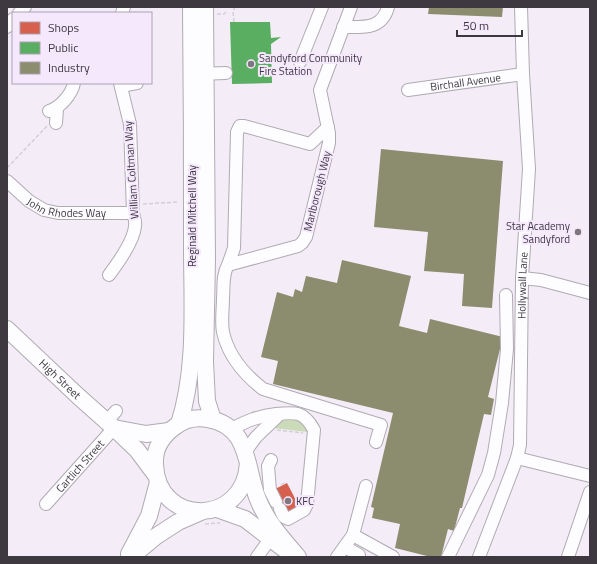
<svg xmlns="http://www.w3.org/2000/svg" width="597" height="564" font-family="'Titillium Web',sans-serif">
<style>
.green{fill:#cbdab8}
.shops{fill:#d6604d}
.public{fill:#5aae61}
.industry{fill:#8c8c6e}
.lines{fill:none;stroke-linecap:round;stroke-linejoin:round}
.minor-casing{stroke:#b0aab3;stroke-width:14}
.major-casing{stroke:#b0aab3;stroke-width:18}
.path{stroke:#d2d0d4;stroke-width:1.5;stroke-dasharray:4 2;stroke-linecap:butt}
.minor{stroke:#fdfcfe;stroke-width:12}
.major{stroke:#fdfcfe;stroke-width:16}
.poi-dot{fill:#7e7781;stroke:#f5e8fd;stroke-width:1.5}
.labels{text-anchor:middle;stroke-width:4;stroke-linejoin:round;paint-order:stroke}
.poi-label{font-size:11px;fill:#3e3841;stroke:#f5e8fd;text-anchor:start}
.street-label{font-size:11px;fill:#3e3841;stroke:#f5e8fd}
</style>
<rect width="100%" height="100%" fill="#f4edf8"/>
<path class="green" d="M285 419H298L307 428V432L273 428Z"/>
<path class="shops" d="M287 483 300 508 286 515 273 490Z"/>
<path class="public" d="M230 22H270L271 38 281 37 271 44 272 83 232 84Z"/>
<g class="industry">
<path d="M429 7H503L502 17 428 14Z"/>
<path d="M381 149 503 161 492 308 462 306 464 274 424 271 428 232 374 227Z"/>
<path d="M342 260 411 276 399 326 427 333 430 319 503 337 488 397 494 399 491 415 484 414 462 508H460L454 531 448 529 441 557H431L395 548 400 524 372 518 374 508 371 507 393 413 273 384 278 361 261 357 277 292 293 297 295 289 302 292 306 276 337 283Z"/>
</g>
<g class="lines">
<defs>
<g id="minor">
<path d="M351 7 320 90 329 133V143L306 237 302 243 298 246 228 265C222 275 224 287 223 298 223 309 221 322 223 332 228 355 245 375 263 389L381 425 376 442"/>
<path d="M19 13 25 7"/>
<path d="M122 13 124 7"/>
<path d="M7 27 13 19"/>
<path d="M343 27C363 27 382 30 388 7"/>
<path d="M300 62 322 7"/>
<path d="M197 74 226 73"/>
<path d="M121 86 137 83"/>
<path id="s1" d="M408 90 523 74"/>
<path d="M49 111C60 108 72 94 74 83"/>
<path d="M56 123 57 109"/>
<path id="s2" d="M7 181 29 201 44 210 58 213H133"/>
<path d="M228 265 234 248 237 132 240 126H244L310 144 328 127"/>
<path d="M109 275C118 263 134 241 135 226 136 222 134 217 133 213L130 124 120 83"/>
<path d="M522 278 541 280 590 293"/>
<path d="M107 421 116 411"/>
<path d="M231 429C247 421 258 416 276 414 295 412 304 411 314 430L307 504 304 510 288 519 284 517 280 509"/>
<path d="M245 452 256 437 280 414"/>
<path d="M517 458 590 476"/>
<path d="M271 460 268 466 270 490 276 502"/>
<path id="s3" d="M46 504 114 428"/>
<path d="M353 535 393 557"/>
<path d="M345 547 359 555"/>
<path d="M257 557 270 539"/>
<path d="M337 557 353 535 366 486"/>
<path d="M448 557 488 475 494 453 502 403 507 349 506 295"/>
<path id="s4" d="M479 557 517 458 520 445 522 278 529 169 523 74 521 7"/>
<path d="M568 557 590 492"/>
</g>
<g id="major">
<path d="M205 7 207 259 205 362 207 401 213 420"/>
<path id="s5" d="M7 329 78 396 114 428 137 450 155 474"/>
<path d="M179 424C197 368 192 304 192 246 192 166 192 87 191 7"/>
<path d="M114 428 146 434 169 431"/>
<path d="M248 463C244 527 157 527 155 464 154 448 163 435 176 426 185 419 196 417 208 419 249 425 246 467 257 497 266 521 282 538 298 557"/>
<path d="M217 509 245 519 284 549"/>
<path d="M129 554 149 516 158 482"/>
<path d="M131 557 155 537 178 522 201 512"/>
</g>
</defs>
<use href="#minor" class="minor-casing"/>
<use href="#major" class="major-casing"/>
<g class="path">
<path d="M217 14H224L226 12"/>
<path d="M234 22 233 12 235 7"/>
<path d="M7 168 47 126"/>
<path d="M143 204 179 202"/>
<path d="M277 430 303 433"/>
<path d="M281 485 285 483"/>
<path d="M205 524 220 523"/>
</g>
<use href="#minor" class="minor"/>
<use href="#major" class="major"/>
</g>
<g class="poi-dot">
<circle cx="251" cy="64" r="4"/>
<circle cx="578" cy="232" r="4"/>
<circle cx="288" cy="501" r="4"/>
</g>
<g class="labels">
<g class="poi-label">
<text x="259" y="62">Sandyford Community<tspan x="259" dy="13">Fire Station</tspan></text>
<text x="570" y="230" text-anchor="end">Star Academy<tspan x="570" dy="13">Sandyford</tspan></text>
<text x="296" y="505">KFC</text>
</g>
<g class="street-label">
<text dy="4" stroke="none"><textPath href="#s1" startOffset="58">Birchall Avenue</textPath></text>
<text transform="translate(131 170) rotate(-94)" y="4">William Coltman Way</text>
<text transform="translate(317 191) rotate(-76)" y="4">Marlborough Way</text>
<text dy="4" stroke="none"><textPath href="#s2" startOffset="69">John Rhodes Way</textPath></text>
<text transform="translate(192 216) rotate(-90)" y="4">Reginald Mitchell Way</text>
<text dy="4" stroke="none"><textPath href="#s4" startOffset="279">Hollywall Lane</textPath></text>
<text dy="4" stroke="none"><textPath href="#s5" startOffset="73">High Street</textPath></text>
<text dy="4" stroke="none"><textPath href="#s3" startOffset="51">Cartlich Street</textPath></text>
</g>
</g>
<rect width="597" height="564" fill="none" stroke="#3e3841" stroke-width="16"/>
<rect x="12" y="12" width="140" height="72" fill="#f5e8fd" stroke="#aca2b2"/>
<rect x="20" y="22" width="20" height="12" fill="#d6604d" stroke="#aca2b2"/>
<text x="48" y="32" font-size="12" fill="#3e3841">Shops</text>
<rect x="20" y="42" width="20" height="12" fill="#5aae61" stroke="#aca2b2"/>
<text x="48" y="52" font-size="12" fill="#3e3841">Public</text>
<rect x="20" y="62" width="20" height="12" fill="#8c8c6e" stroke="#aca2b2"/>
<text x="48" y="72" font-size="12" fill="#3e3841">Industry</text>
<path d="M457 30v6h65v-6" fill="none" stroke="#3e3841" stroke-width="2"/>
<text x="463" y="30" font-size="12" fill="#3e3841" stroke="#f5e8fd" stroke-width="3" paint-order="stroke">50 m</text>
</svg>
